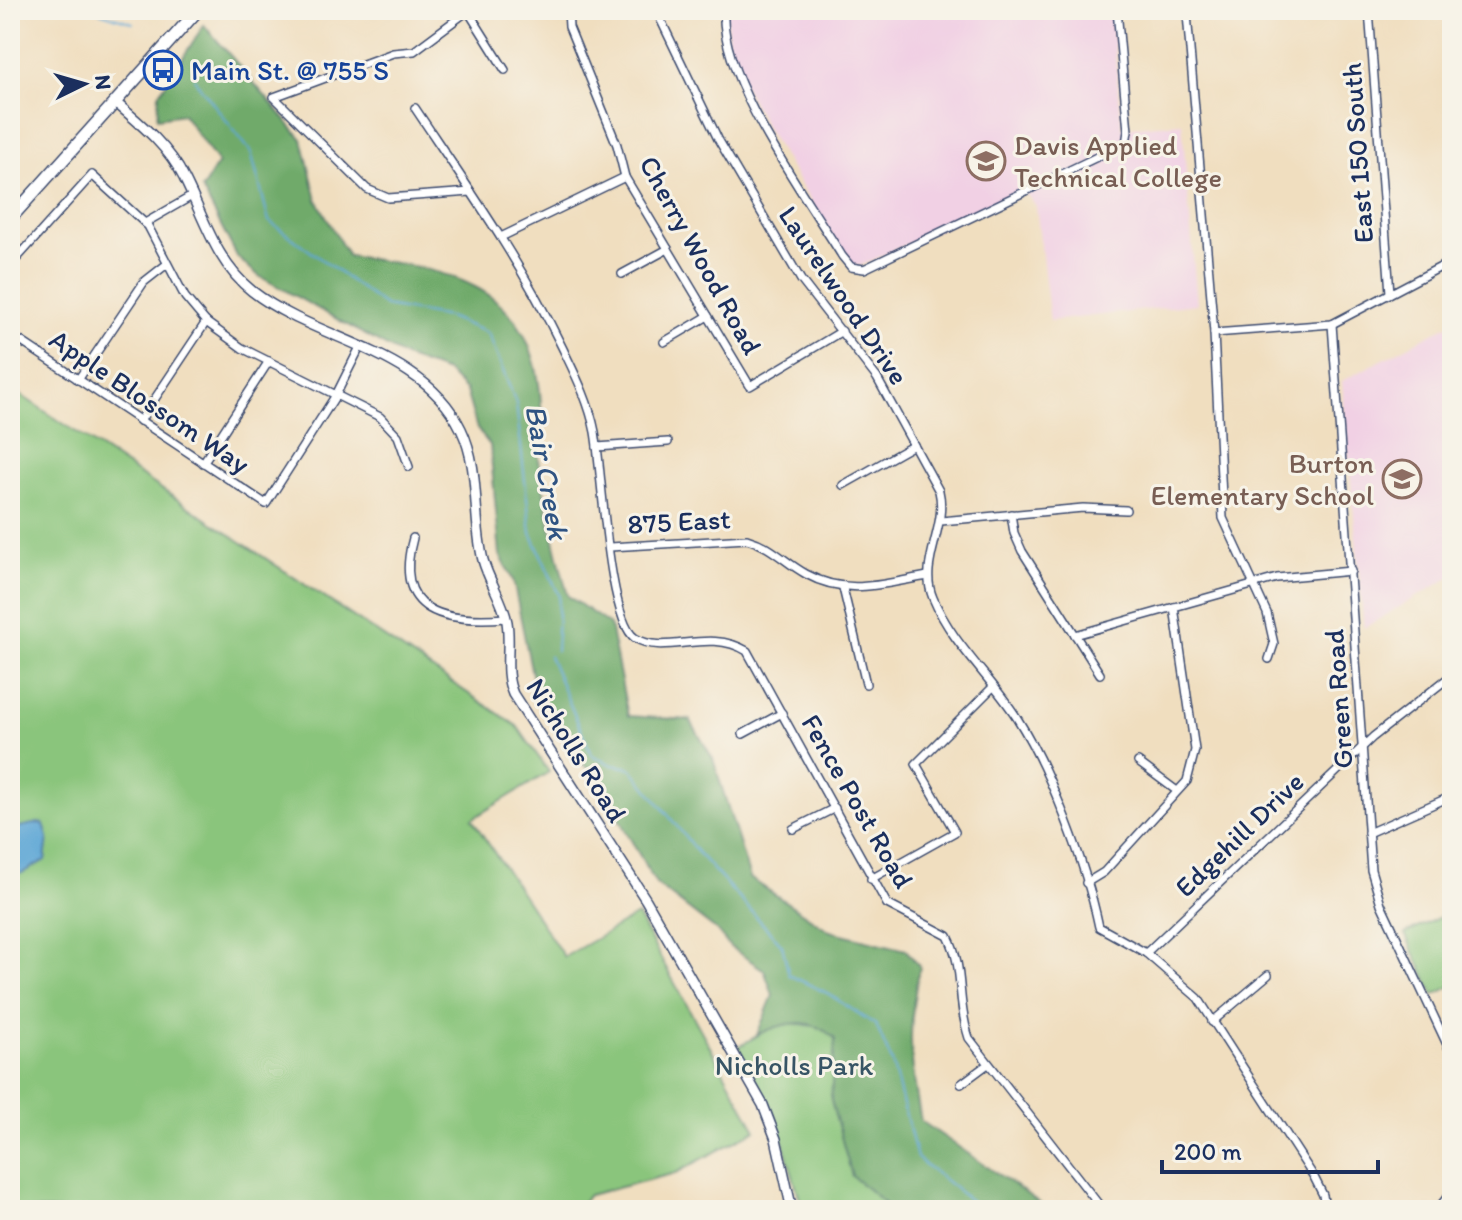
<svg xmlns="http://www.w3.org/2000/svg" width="1462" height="1220" font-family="Itim,sans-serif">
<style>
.built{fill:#f1d0e4}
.green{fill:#8ac57b;stroke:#527a6c;stroke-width:2}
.forest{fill:#6faa6b;stroke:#456c64;stroke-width:2}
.water{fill:#5fa7d6;stroke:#3d6b9a;stroke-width:2}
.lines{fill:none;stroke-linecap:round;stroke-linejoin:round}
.stream{stroke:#5fa7d6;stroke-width:2}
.minor-casing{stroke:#3b496d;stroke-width:10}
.tertiary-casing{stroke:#3b496d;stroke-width:12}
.secondary-casing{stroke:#3b496d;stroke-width:14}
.minor{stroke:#fff;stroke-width:7}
.tertiary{stroke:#fff;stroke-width:9}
.secondary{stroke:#fff;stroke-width:11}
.labels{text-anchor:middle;stroke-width:6;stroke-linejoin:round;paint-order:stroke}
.transit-label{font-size:28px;fill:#164399;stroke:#f7f3e8;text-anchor:start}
.education-label{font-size:28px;fill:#785e54;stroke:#f7f3e8;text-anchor:start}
.street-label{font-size:28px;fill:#1b2f5e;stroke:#f7f3e8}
.park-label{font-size:28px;fill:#375465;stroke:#f7f3e8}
.water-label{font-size:30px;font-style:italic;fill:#2f5382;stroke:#f7f3e8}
</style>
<rect width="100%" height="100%" fill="#f7f3e8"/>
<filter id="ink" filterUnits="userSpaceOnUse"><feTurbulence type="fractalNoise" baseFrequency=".0125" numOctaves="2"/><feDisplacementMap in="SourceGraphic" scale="16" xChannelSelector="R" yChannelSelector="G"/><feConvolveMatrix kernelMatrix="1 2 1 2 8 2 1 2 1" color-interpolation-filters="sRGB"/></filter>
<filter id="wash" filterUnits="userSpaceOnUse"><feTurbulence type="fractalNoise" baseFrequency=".006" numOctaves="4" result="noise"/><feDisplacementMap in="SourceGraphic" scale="32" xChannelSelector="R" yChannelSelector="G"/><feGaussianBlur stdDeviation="1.8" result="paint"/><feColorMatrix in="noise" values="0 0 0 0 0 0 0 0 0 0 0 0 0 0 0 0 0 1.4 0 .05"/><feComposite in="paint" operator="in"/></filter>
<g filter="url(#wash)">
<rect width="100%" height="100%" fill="#f0debf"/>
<g class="built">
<path d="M726 10H1111L1122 128 1182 123 1197 304 1050 321 1036 206 1023 190 860 266 849 264 768 131 729 57Z"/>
<path d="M1450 324 1452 576 1364 628 1342 381Z"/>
</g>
<g class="green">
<path d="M10 388 517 726 549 772 472 819 564 957 637 915 756 1130 676 1173 589 1195 576 1210H10Z"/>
<path d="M1452 911V986L1434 995 1405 934Z"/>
<path d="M781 1022 823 1027 836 1039 831 1100 852 1176 893 1210H803L775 1115 738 1047Z"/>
</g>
<path class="forest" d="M204 25 302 139 317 200 348 256C448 270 534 281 541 404 542 422 537 441 539 459 545 505 556 551 568 596L610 625 628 716 690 720 713 759 750 878 830 931 906 950 920 967C906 1026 910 1063 921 1121L1050 1210H893L852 1176 831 1100 835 1039C811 1016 785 1021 757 1035L773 995 764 970 730 947 717 931 656 884 610 803 602 779 575 758 534 684 513 580 500 555 490 445 477 429 466 391 447 372 407 358 259 276 238 258 202 189 218 163 183 114 157 118 159 94Z"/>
<path class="water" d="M38 823 44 824 48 838 45 860 22 873 10 874V829Z"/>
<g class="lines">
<g class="stream">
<path d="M93 10 133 23"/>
<path d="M194 79 251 152 269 221 385 306 448 317 488 333 516 403 531 533 559 595 556 651"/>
<path d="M549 656 592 755 612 765 631 768 698 853 782 945 789 975 827 993 876 1025 892 1062 917 1158 982 1210"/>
</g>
</g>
</g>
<g filter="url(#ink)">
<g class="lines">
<defs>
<g id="minor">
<path d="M469 10 414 51 393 53 274 97 367 189 388 198 471 192"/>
<path d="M568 10 569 27 617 145 625 177 750 386 842 331"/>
<path d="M656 10 718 139 801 280 877 378 939 491C948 527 918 563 933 598 952 644 991 677 1017 718 1051 772 1086 865 1099 927L1146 953 1198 998 1314 1177 1323 1195 1325 1210"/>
<path d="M724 10C719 79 805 195 842 256L851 267 864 269 1126 143 1128 131 1117 10"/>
<path d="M1235 10 1187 14 1214 333 1223 518 1267 613 1274 644 1269 659"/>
<path d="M1369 10 1390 293"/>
<path d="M468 11 505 70"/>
<path d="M415 108C467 186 521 262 562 347 575 374 589 401 595 432 602 470 608 620 635 638 666 657 707 627 747 651L887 904 948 936C965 969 956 1000 969 1038L1103 1210"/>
<path d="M145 223 192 196"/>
<path d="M503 236 625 177"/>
<path d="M10 266 92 175 148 226 185 297 206 322 242 348 380 417 398 436 409 467"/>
<path d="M622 274 668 249"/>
<path d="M1332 324 1371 870 1381 904 1452 1055"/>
<path d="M1214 333 1332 324 1452 261"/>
<path d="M10 334 266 504 336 395 360 347"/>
<path d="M664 342 708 316"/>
<path d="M78 380 144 282 167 264"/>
<path d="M140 421 206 322"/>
<path d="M597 447 668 442"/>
<path d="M203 463 269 361"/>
<path d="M843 485 914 445"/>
<path d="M1011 514 1014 533 1022 551 1100 674"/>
<path d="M941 521 1083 508 1126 510"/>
<path d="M413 538C392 614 446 623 506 618"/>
<path d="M610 547 747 539C772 546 784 562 806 574 847 597 885 583 928 576"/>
<path d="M843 588 866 684"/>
<path d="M1075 635 1277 578 1351 571"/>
<path d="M743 734 782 713"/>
<path d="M1138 762 1177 791"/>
<path d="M793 829 835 808"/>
<path d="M1368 833 1452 796"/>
<path d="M871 879 955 832 916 764 993 687"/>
<path d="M1086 883 1104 872 1187 781 1195 750 1174 607"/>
<path d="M1146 953 1373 737 1452 675"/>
<path d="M1212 1022 1268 975"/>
<path d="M961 1084 988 1064"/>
</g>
<g id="tertiary">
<path d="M115 102C141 124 169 147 184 178 204 217 216 263 252 291 317 342 423 349 461 429 481 470 472 517 483 560 489 582 503 600 507 622 511 647 503 671 513 694L646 900 763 1105 776 1139 792 1210"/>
<path d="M1438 1210 1452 1193"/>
</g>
<path id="secondary" d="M10 219 198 10"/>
</defs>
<use href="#minor" class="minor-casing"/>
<use href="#tertiary" class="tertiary-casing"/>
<use href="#secondary" class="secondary-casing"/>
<use href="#minor" class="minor"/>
<use href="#tertiary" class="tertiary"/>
<use href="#secondary" class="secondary"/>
</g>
</g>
<defs>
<symbol id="bus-ring" viewBox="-11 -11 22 22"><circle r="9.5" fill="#f7f3e8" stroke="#1a4fb4" stroke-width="1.5"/><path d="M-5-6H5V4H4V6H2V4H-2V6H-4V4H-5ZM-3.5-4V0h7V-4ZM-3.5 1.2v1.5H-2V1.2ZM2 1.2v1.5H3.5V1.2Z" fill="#1a4fb4"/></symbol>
<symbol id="university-ring" viewBox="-11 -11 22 22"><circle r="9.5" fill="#f7f3e8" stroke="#8d6e63" stroke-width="1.5"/><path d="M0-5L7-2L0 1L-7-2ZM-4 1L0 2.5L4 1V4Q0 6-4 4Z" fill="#8d6e63"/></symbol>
<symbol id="school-ring" viewBox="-11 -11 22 22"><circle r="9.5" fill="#f7f3e8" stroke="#8d6e63" stroke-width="1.5"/><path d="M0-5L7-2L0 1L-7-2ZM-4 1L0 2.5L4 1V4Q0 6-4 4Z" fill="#8d6e63"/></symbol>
</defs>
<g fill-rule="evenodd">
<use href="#bus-ring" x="141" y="48" width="44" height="44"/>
<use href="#university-ring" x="964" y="139" width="44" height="44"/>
<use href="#school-ring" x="1380" y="457" width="44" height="44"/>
</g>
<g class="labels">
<g class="transit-label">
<text x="191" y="80">Main St. @ 755 S</text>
</g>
<g class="education-label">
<text x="1014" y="155">Davis Applied<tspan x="1014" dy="32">Technical College</tspan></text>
<text x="1374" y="473" text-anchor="end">Burton<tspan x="1374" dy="32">Elementary School</tspan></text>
</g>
<g class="street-label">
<text transform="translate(1357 153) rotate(-94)" y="10">East 150 South</text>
<text transform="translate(701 255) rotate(61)" y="10">Cherry Wood Road</text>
<text transform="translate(844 295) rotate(56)" y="10">Laurelwood Drive</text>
<text transform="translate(150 401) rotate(34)" y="10">Apple Blossom Way</text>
<text transform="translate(679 521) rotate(-3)" y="10">875 East</text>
<text transform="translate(1338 699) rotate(-94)" y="10">Green Road</text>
<text transform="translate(577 750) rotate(58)" y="10">Nicholls Road</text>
<text transform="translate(858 801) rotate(60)" y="10">Fence Post Road</text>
<text transform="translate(1239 834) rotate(-44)" y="10">Edgehill Drive</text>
</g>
<g class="park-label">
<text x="794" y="1075">Nicholls Park</text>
</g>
<g class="water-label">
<text transform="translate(547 472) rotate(80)" y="10">Bair Creek</text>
</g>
</g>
<rect width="1462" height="1220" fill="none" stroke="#f7f3e8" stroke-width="40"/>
<g transform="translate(84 84) rotate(85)" stroke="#f7f3e8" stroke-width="6" paint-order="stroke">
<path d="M0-6L14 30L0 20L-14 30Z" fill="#1b2f5e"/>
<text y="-12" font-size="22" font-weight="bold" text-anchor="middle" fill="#1b2f5e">N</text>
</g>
<path d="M1162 1160v12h216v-12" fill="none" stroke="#1b2f5e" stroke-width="4"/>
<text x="1174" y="1160" font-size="24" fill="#1b2f5e" stroke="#f7f3e8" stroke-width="6" paint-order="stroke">200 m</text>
</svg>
